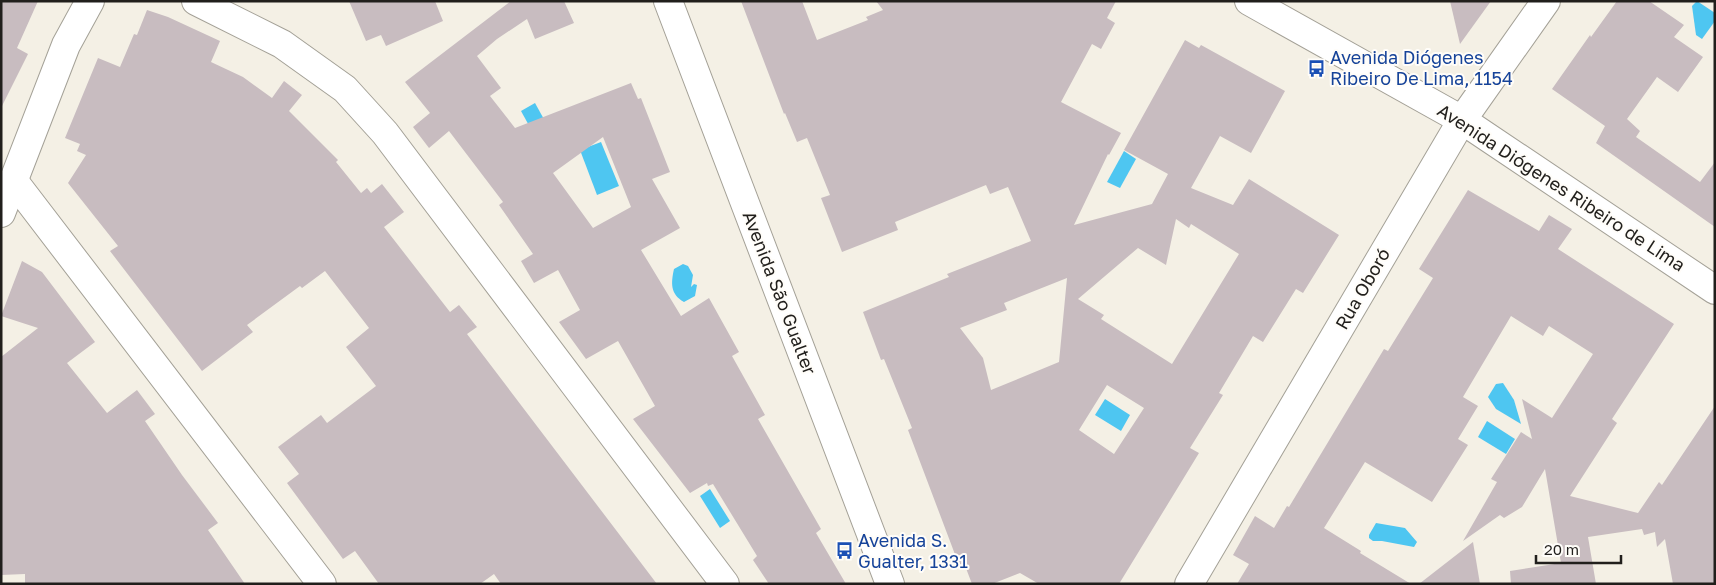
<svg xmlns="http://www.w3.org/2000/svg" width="1716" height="585" font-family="'Golos Text',sans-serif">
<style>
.water{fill:#4ec6f1}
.building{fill:#c8bcc0;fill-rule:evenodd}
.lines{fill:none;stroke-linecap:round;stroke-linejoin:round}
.minor-casing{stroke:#a4a197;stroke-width:30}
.tertiary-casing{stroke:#a4a197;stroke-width:30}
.secondary-casing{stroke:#a4a197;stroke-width:30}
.minor{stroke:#fff;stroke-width:28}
.tertiary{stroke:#fff;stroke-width:28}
.secondary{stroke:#fff;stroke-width:28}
.labels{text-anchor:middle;stroke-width:4;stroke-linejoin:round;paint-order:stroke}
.transit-label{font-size:18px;fill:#164399;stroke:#fffdf9;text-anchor:start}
.street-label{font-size:18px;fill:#211f1c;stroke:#fffdf9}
</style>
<rect width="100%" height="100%" fill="#f4f0e5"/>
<g class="water">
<path d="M1697 1 1715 13V21L1702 39 1696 35 1692 6Z"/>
<path d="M535 103 551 132 537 140 521 111Z"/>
<path d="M601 142 619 186 597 195 580 150Z"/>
<path d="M1124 151 1136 159 1120 188 1107 182Z"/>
<path d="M683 264 688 266 693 275 691 287 694 284 697 285 695 296 684 302C670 294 671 283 674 269Z"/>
<path d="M1503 383 1514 400 1521 424 1496 409 1488 397 1496 384Z"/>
<path d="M1105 399 1130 415 1121 431 1095 415Z"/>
<path d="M1487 421 1515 439 1506 454 1478 437Z"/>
<path d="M710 489 730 521 720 528 700 496Z"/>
<path d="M1376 523 1405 528 1417 542 1414 547 1382 541H1373L1369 538V535Z"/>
</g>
<g class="building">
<path d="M1 1H38L17 48 28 54 1 108Z"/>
<path d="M349 1H435L443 21 386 46 381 35 366 41Z"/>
<path d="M511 1H564L574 23 535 39 527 19 497 39 477 56 501 88 490 96 515 128 631 83 638 99 641 98 670 172 652 179 680 228 641 250 681 316 709 298 739 352 732 356 765 415 758 419 821 529 816 533 846 584H769L753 560 757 556 713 484 708 486 707 483 690 493 633 419 655 406 618 341 586 359 559 322 580 310 558 270 534 283 521 261 533 254 499 205 503 202 449 131 429 148 413 127 430 113 405 82ZM603 137 631 207 593 228 553 173Z"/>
<path d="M741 1H802L817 40 868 20 866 17 883 10 876 1H1116L1107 18 1115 23 1101 49 1092 44 1061 102 1121 133 1109 155 1108 154 1074 225 1152 204 1168 174 1124 150 1185 40 1199 48 1201 45 1285 91 1251 153 1220 136 1191 188 1233 205 1249 179 1339 235 1303 293 1296 289 1263 342 1253 336 1219 393 1223 395 1190 448 1199 453 1119 584H1039L1020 573 992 584H972L964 563 959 565 908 430 912 428 884 359 881 360 863 312 949 277 947 274 1031 241 1008 187 990 194 986 185 895 222 898 230 842 252 821 198 830 195 807 138 797 142 785 113 784 114ZM1176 219 1189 228 1191 224 1239 254 1172 364 1101 319 1104 315 1078 299 1138 248 1166 265ZM1067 278 1059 362 991 390 983 358 960 328 1007 310 1004 303ZM1107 385 1144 408 1114 454 1079 430Z"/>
<path d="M1450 1H1491L1460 44Z"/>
<path d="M1617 1H1649L1684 25 1674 37 1703 57 1678 92 1657 77 1627 119 1640 131 1636 137 1700 182 1715 162V227L1596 143 1605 126 1552 89 1590 35 1591 37Z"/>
<path d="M147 10 168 17 220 41 211 62 243 77 272 98 284 81 302 95 289 111 338 160 336 162 361 193 367 188 371 193 382 184 404 212 384 227 450 312 459 305 477 327 467 334 657 584H501L494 574 480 584H379L355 551 343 559 287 483 299 474 278 447 321 415 327 423 376 386 346 347 369 328 325 271 302 288 300 286 247 325 253 332 202 371 110 251 118 246 68 183 86 155 77 151 80 144 65 138 98 58 120 67 134 34 137 35Z"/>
<path d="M1468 190 1539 231 1549 215 1572 229 1558 249 1674 324 1612 419 1617 423 1570 496 1638 513 1659 482 1662 485 1715 406V584H1673L1665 539 1657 547 1655 532 1644 535 1642 529 1588 537 1596 584H1511L1510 571 1561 563 1545 469 1522 507 1504 518 1500 515 1463 541 1497 482 1491 479 1521 432 1532 439 1522 399 1552 418 1593 354 1549 326 1543 336 1511 316 1463 397 1478 406 1458 439 1468 445 1432 502 1365 462 1324 528 1361 551 1360 553 1411 584H1237L1249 564 1233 555 1255 516 1274 528 1287 506 1289 507 1384 349 1388 351 1433 278 1419 269Z"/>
<path d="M22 261 42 272 95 342 67 363 107 413 137 390 155 414 145 421 182 475 218 523 208 530 245 584H25V574L1 575V357L38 328 1 316Z"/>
<path d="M1473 542 1480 584H1419Z"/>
</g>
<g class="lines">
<defs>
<g id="minor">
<path d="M196 1 282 44 345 89 385 133 725 584"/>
<path d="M13 180 322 584"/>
<path d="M1 213 66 45 90 1"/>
<path d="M1189 584 1462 120 1546 1"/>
</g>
<path id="tertiary" d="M668 1 890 584"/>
<path id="secondary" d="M1249 1 1462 120 1715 290"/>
</defs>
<use href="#minor" class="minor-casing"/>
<use href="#tertiary" class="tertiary-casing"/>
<use href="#secondary" class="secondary-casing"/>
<use href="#minor" class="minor"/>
<use href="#tertiary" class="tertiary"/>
<use href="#secondary" class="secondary"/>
</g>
<defs>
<symbol id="bus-bare" viewBox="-9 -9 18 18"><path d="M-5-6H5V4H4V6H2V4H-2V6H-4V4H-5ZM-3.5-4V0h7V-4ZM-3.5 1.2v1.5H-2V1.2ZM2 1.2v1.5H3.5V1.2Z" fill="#1a4fb4" stroke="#fffdf9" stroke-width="2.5" paint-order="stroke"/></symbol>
</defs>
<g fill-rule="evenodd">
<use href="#bus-bare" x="1304" y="56" width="25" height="25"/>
<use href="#bus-bare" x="832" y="538" width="25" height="25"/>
</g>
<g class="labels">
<g class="transit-label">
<text x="1330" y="64">Avenida Diógenes<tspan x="1330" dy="21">Ribeiro De Lima, 1154</tspan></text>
<text x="858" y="547">Avenida S.<tspan x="858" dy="21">Gualter, 1331</tspan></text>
</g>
<g class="street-label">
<text transform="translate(1561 188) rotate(33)" y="6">Avenida Diógenes Ribeiro de Lima</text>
<text transform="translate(1363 289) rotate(-60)" y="6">Rua Oboró</text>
<text transform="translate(779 293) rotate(69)" y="6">Avenida São Gualter</text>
</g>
</g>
<rect width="1716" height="585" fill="none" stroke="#211f1c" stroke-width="5"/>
<path d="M1536 555v8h85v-8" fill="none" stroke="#211f1c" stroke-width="2.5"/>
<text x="1544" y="555" font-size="15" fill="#211f1c" stroke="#fffdf9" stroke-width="4" paint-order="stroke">20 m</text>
</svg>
